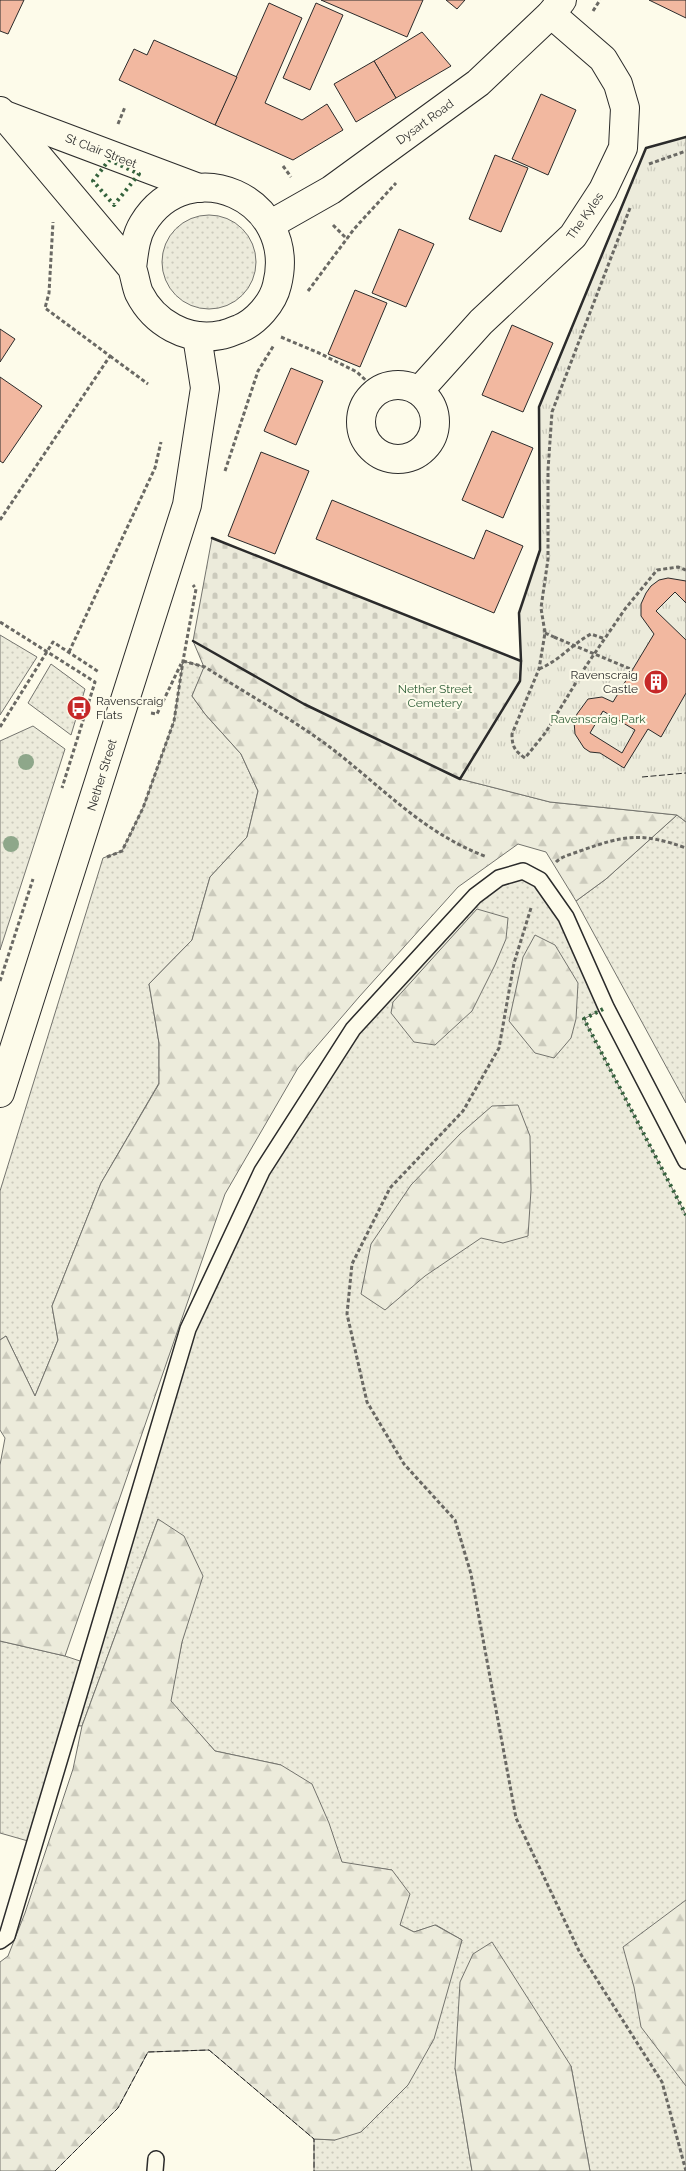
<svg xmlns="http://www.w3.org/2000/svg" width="686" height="2171" font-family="Raleway,sans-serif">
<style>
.grass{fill:url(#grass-dots);stroke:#74746e}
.forest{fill:url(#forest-firs);stroke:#74746e}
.cemetery{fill:url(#cemetery-stones);stroke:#74746e}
.park{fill:url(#park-tufts);stroke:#74746e}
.building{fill:#f2b8a0;stroke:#2b2b2b;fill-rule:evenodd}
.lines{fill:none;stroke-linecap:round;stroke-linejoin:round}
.lane-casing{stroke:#2b2b2b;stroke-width:18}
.street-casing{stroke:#2b2b2b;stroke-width:30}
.primary-casing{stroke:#2b2b2b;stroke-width:30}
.path{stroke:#6a6964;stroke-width:3;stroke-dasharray:4 2.5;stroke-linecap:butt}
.lane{stroke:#fdfbea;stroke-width:15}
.street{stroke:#fdfbea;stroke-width:28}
.primary{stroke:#fdfbea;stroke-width:28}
.path-bridge{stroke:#6a6964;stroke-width:3;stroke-dasharray:4 2.5;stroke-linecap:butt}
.hedge{stroke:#34623c;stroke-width:4;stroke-dasharray:2.5 4;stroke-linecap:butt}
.fence{stroke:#2b2b2b;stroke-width:1;stroke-dasharray:6 2.5;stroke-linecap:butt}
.wall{stroke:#2b2b2b;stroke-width:2.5}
.tree{fill:#8ea78a}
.labels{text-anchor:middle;stroke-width:4;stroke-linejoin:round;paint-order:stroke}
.street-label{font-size:12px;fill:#2b2b2b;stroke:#fdfbea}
.poi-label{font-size:12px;fill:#2b2b2b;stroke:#fdfbea;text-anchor:end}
.park-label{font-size:12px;fill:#34623c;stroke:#fdfbea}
</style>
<defs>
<pattern id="grass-dots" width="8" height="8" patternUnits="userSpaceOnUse" patternTransform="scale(1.25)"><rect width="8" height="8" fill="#ecebdb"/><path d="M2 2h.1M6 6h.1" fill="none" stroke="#cbcabc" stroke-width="1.8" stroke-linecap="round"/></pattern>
<pattern id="forest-firs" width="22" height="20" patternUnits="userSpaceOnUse" patternTransform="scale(1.25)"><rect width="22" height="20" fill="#ecebdb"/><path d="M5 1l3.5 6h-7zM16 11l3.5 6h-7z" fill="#cbcabc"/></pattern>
<pattern id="cemetery-stones" width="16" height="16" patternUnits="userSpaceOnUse" patternTransform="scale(1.25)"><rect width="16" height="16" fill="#ecebdb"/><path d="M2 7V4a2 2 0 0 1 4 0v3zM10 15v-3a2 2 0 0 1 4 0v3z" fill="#cbcabc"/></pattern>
<pattern id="park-tufts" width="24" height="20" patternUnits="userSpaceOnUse" patternTransform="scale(1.25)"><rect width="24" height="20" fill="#ecebdb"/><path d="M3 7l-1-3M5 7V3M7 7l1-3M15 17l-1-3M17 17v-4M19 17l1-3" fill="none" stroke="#cbcabc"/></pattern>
</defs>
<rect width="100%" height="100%" fill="#fdfbea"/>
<g class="grass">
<circle cx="209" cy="262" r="47"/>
<path d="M0 635 37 657 0 715Z"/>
<path d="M183 661 205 667 192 696 205 714 241 754 258 791 247 837 210 877 192 940 149 984 159 1043V1083L101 1183 52 1306 58 1340 35 1396 6 1336 0 1340V1191L103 858 122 851 143 808 174 721Z"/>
<path d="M51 664 85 689 71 735 28 703Z"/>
<path d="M33 726 65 749 0 950V741Z"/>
<path d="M677 815 686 822V1103L576 901 606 879Z"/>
<path d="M523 871 540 880 606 1007 584 1019 686 1215V2171H590L571 2066 455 2068 472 2171H314V2139L335 2140 451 1973 462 1940 436 1925 414 1932 400 1925 392 1870 342 1863 281 1765 215 1751 170 1701 182 1642 158 1519 82 1726 70 1725 35 1843 0 1833V1641L65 1656 89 1664 188 1329 262 1171 353 1029 475 896Z"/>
</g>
<g class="forest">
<path d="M193 641 304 704 460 779 550 802 677 815 606 879 576 901 546 852 518 844 458 887 359 997 298 1068 225 1194 65 1656 0 1641V1465L5 1438 0 1430V1340L6 1336 35 1396 58 1340 52 1306 101 1183 159 1084V1043L149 984 192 940 210 877 247 837 258 791 241 754 205 714 192 696 204 667Z"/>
<path d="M477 909 508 918 506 939 495 965 472 1011 435 1045 414 1042 391 1013 393 1002Z"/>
<path d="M535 935 555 945 578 983 576 1019 571 1038 554 1058 535 1053 509 1021 523 957Z"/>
<path d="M518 1105 530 1136 531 1190 528 1236 503 1243 481 1238 425 1276 385 1310 361 1294 371 1244 411 1185 460 1134 492 1106Z"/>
<path d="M158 1519 184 1536 203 1576 182 1642 171 1701 215 1751 281 1765 312 1784 329 1823 342 1862 392 1870 410 1894 400 1925 414 1932 435 1925 462 1940 434 2039 408 2085 361 2132 335 2140 314 2139 209 2050 148 2052 118 2108 55 2171H0V1962L8 1956 25 1913 73 1769 82 1726Z"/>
<path d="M686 1900V2086L641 2027 634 1987 623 1947Z"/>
<path d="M492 1942 571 2066 590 2171H472L455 2068 460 1982 473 1954Z"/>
</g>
<path class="cemetery" d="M212 538 521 661 520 681 460 779 304 704 193 641Z"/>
<path class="park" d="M686 137V822L677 815 550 802 460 779 520 681 521 661 519 613 540 550 539 407 646 148Z"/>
<g class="building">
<path d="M0 0H24L8 34 0 31Z"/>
<path d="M321 0H423L407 37Z"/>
<path d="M446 0H465L457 9Z"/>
<path d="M649 0H686V18Z"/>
<path d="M269 3 302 18 265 103 302 120 327 104 343 130 293 160 215 125Z"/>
<path d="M316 3 343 15 310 90 283 78Z"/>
<path d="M422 32 451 66 396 98 374 61Z"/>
<path d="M154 40 237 77 215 125 119 80 134 49 147 55Z"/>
<path d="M374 61 396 98 356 122 334 84Z"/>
<path d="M541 94 576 110 548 175 512 159Z"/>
<path d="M495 155 528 168 501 232 469 219Z"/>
<path d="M399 229 434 244 406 307 372 293Z"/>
<path d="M355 290 387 303 360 367 328 354Z"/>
<path d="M512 325 553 343 523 412 482 395Z"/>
<path d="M0 329 15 339 0 362Z"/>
<path d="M291 368 323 381 296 445 264 431Z"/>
<path d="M0 377 42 406 3 463 0 461Z"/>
<path d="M492 431 533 448 503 518 462 500Z"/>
<path d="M261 452 309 471 275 554 228 536Z"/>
<path d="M332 500 474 559 486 530 523 546 494 613 316 539Z"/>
<path d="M668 578 686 581V603L675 592 656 611 686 640V693L661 737 648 729 624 768 600 753 590 752 584 748 575 734 574 721 577 714 588 699 602 697 613 702 654 634 641 616V604L646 593 651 586 659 580ZM603 711 635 730 622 753 590 733Z"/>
</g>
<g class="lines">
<defs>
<g id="lane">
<path d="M0 1941 7 1936 188 1329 262 1171 353 1029 475 896 499 878 523 871 540 880 566 917 606 1007 686 1161"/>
<path d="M155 2171 156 2159"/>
</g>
<g id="street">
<circle cx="398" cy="422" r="37"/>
<path d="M419 391 481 322 573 236 603 190 623 148 625 108 618 84 603 59 551 14"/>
</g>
<g id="primary">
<path d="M0 111 132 268C135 276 136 286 139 293 154 323 187 342 221 335 227 334 233 331 239 329 256 322 273 303 277 285 299 198 188 150 143 224 135 237 134 253 132 268"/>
<path d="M5 115 199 188"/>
<path d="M271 224 331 190 478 83 551 14 562 0"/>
<path d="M0 1093 187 505 205 388 197 336"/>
</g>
</defs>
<use href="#lane" class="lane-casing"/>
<use href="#street" class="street-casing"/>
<use href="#primary" class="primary-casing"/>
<g class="path">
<path d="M593 11 600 0"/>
<path d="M118 124 125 107"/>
<path d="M649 164 686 151"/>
<path d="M283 166 291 177"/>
<path d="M630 208 552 412 548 470V559L541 608 545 633 539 669 512 734C512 747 515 751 525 758L546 732 586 666 625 609 657 570 678 567 686 570"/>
<path d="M333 225 347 239"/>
<path d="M308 291 354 229 396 183"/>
<path d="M281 337 319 353 357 372 377 391"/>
<path d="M110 356 148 384"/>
<path d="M225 471 258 371 274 345"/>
<path d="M0 520 110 356 45 308 49 293 53 222"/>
<path d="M0 622 95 682 62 788"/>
<path d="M545 633 554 637"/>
<path d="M69 652 155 468 161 442"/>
<path d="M183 661 205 667C244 692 285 715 323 742 379 783 420 832 487 857"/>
<path d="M539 669C559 661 572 644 591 634L605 639"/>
<path d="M151 713 157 714 181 664"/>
<path d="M0 727 53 642 99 672"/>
<path d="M107 857 122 851 143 808 174 721 183 661 196 589 193 585"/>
<path d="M556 862C562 856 572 854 580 851 625 835 641 832 686 848"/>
<path d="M531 908 514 963 499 1048 463 1111 390 1188 352 1264 347 1314 367 1402 404 1464 455 1520 471 1574 516 1818 580 1953 662 2082 686 2171"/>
<path d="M0 981 33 879"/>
</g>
<use href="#lane" class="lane"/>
<use href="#street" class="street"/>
<use href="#primary" class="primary"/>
<path class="path-bridge" d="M554 637 633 670"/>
<g class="hedge">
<path d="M109 160 139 174 114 205 93 181Z"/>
<path d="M603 1009 584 1019 686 1215"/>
</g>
<g class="fence">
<path d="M642 777 686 773"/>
<path d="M55 2171 118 2108 148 2052 209 2050 314 2139V2171"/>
</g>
<g class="wall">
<path d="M193 641 304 704 460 779 520 681 521 661 212 538"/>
<path d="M521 661 519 613 540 550 539 407 646 148 686 137"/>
</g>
</g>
<g class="tree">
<circle cx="26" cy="762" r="8"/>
<circle cx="11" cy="844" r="8"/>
</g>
<defs>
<symbol id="building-disc" viewBox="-11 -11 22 22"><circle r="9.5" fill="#c62828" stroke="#fdfbea"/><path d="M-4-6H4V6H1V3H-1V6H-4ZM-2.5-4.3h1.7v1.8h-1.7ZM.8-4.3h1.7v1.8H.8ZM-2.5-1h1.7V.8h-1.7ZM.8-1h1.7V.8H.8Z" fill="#fff"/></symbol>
<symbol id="bus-disc" viewBox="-11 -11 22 22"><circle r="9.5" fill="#c62828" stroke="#fdfbea"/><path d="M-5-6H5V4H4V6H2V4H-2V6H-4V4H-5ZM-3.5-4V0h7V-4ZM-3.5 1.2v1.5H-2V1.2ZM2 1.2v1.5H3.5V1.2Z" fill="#fff"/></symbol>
</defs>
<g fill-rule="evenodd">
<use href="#building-disc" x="642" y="668" width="28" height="28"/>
<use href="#bus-disc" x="65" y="694" width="28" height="28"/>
</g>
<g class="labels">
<g class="street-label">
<text transform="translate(425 122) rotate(-36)" y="4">Dysart Road</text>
<text transform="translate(101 151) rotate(21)" y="4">St Clair Street</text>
<text transform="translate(585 216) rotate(-55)" y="4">The Kyles</text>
<text transform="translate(102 775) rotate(-73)" y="4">Nether Street</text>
</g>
<g class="poi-label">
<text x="638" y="679">Ravenscraig<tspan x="638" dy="14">Castle</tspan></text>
<text x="96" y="705" text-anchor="start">Ravenscraig<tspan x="96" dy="14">Flats</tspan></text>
</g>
<g class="park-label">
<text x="435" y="693">Nether Street<tspan x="435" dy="14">Cemetery</tspan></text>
<text x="598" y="723">Ravenscraig Park</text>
</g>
</g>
</svg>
